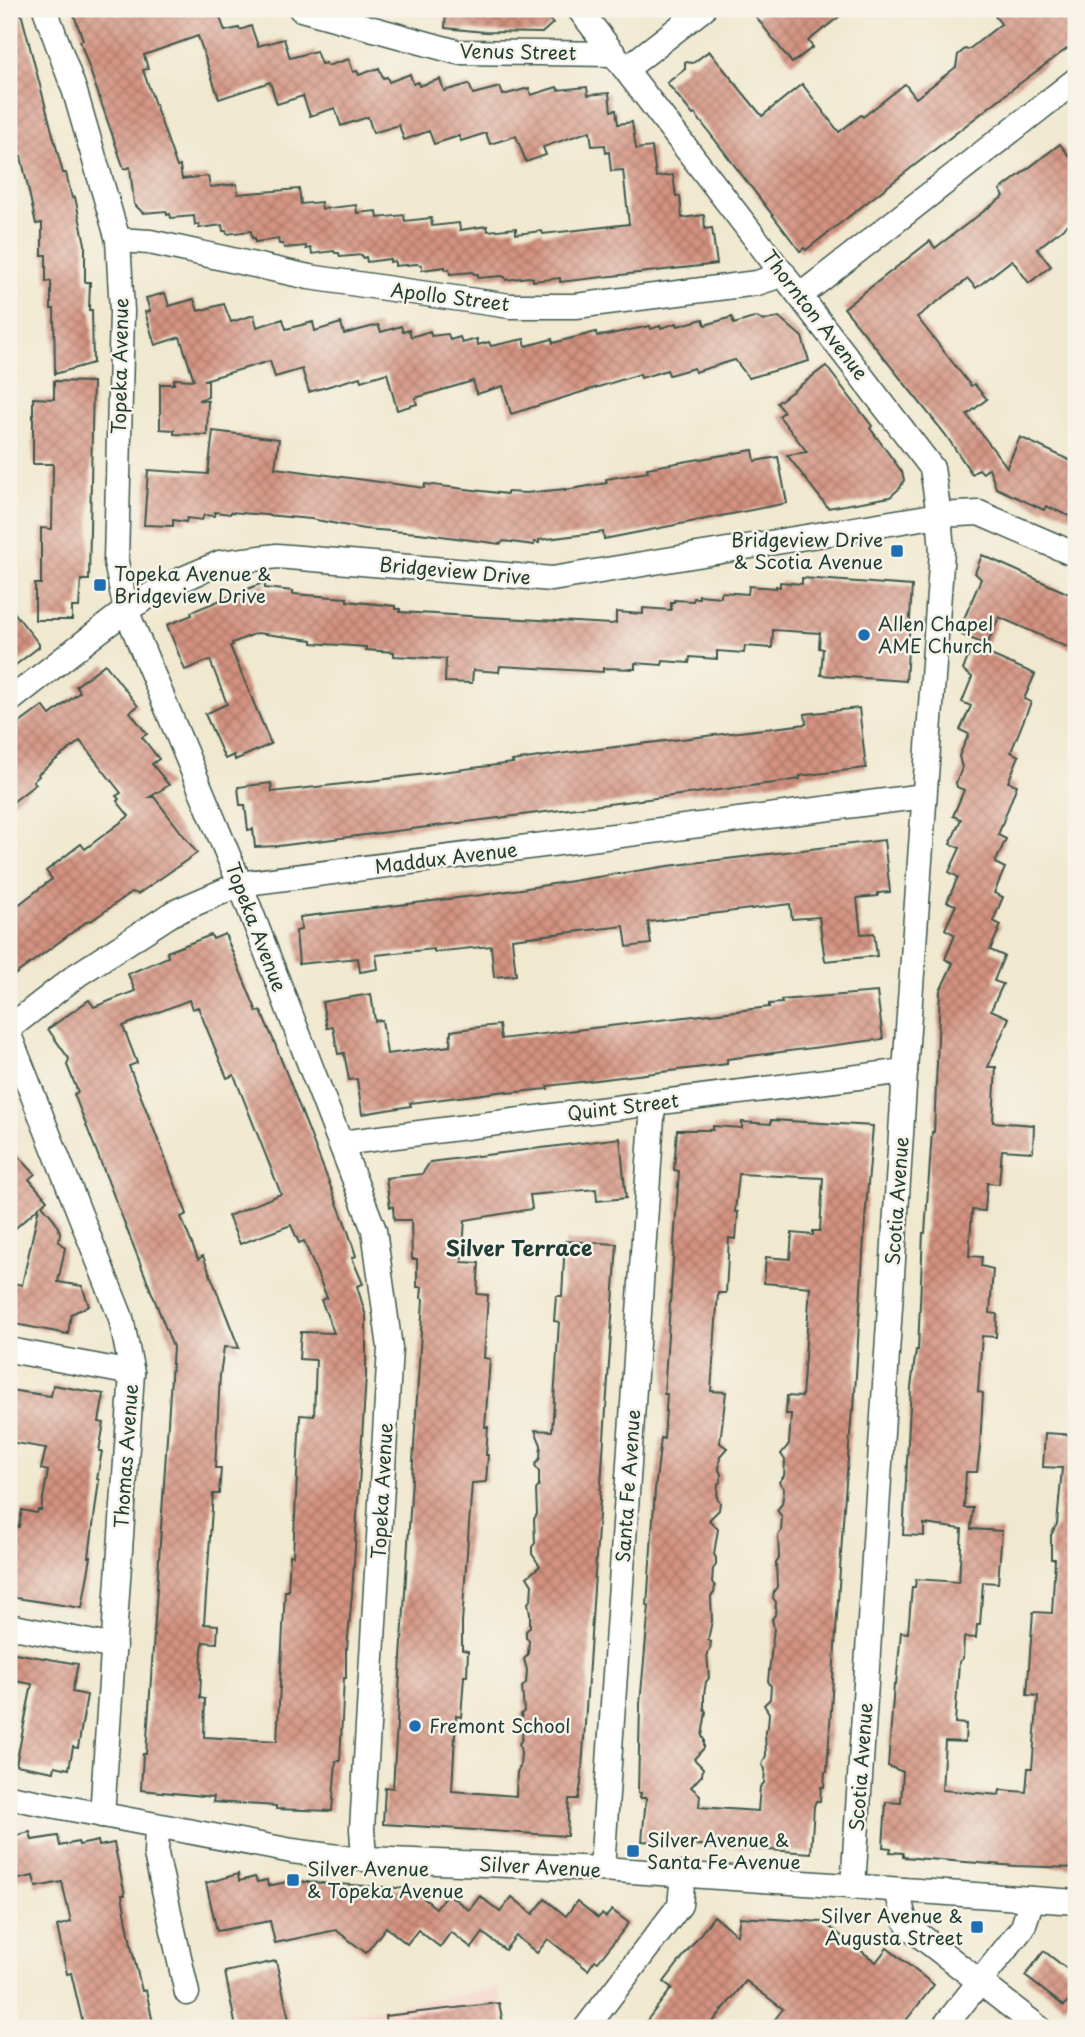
<svg xmlns="http://www.w3.org/2000/svg" width="1085" height="2037" font-family="'Playpen Sans',sans-serif">
<style>
.built{fill:#f7d1c7}
.building{fill:url(#building-cross-hatch);fill-rule:evenodd}
.lines{fill:none;stroke-linecap:round;stroke-linejoin:round}
.minor-casing{stroke:#3e574b;stroke-width:27}
.minor{stroke:#fff;stroke-width:24}
.poi-dot{fill:#1f6fb2;stroke:#f7f3e8;stroke-width:2.5}
.labels{text-anchor:middle;stroke-width:5;stroke-linejoin:round;paint-order:stroke}
.street-label{font-size:19px;fill:#1f3d34;stroke:#f7f3e8}
.poi-label{font-size:19px;fill:#1f3d34;stroke:#f7f3e8;text-anchor:start}
.neighbourhood-label{font-size:21px;font-weight:bold;fill:#1f3d34;stroke:#f7f3e8}
</style>
<defs>
<pattern id="building-cross-hatch" width="8" height="8" patternUnits="userSpaceOnUse" patternTransform="scale(1.75)"><rect width="8" height="8" fill="#d49280"/><path d="M0 0l8 8M0 8l8-8" fill="none" stroke="#ab786a"/></pattern>
</defs>
<rect width="100%" height="100%" fill="#f7f3e8"/>
<filter id="ink" filterUnits="userSpaceOnUse"><feTurbulence type="fractalNoise" baseFrequency=".0143" numOctaves="2"/><feDisplacementMap in="SourceGraphic" scale="14" xChannelSelector="R" yChannelSelector="G"/><feConvolveMatrix kernelMatrix="1 2 1 2 8 2 1 2 1" color-interpolation-filters="sRGB"/></filter>
<filter id="wash" filterUnits="userSpaceOnUse"><feTurbulence type="fractalNoise" baseFrequency=".00686" numOctaves="4" result="noise"/><feDisplacementMap in="SourceGraphic" scale="28" xChannelSelector="R" yChannelSelector="G"/><feGaussianBlur stdDeviation="1.57" result="paint"/><feColorMatrix in="noise" values="0 0 0 0 0 0 0 0 0 0 0 0 0 0 0 0 0 1.4 0 .05"/><feComposite in="paint" operator="in"/></filter>
<g filter="url(#wash)">
<rect width="100%" height="100%" fill="#f0e8cf"/>
<path class="built" d="M498 1988 509 2028H268Z"/>
<g id="blocks">
<g class="building">
<path d="M9 9H20L63 173H66L72 198 75 197 85 244V282H90L89 310H92L93 363 55 374 54 309H51V281L46 282V255H42V223L36 224 21 156 18 157 11 130H9Z"/>
<path d="M77 9H217L225 31 239 28 240 30 251 26 258 46 284 39 290 58 316 51 321 64 326 63 327 66 349 59 353 72 357 71 359 75 379 68 383 78 387 77 389 82 410 74 413 84 418 82 419 86 440 79 444 91 469 84 473 94 500 87 503 95 529 88 531 95 557 87 558 90 587 87 588 95 609 93 611 111 616 110 618 124 632 122 636 149 652 147 656 177 673 175 676 196H680L682 218 704 215 705 229 712 228 717 264 560 282V278L533 281V278L529 277 506 280 505 277 501 276 478 278V274H474L473 272 450 274 449 269 445 270V267L422 270V265L417 264 395 266V261L390 262V259L367 262 366 257 363 258 362 255 340 257 339 253H335L334 251 312 254 311 248 306 249V246L284 248 283 244H279L278 239 255 242V238H252L251 231 227 234 226 231H223L222 225 199 228V224L195 225 194 216 171 218 170 214 167 215 166 211 143 213 134 204 130 167 124 169 80 41 83 40 74 15 78 13ZM198 36 219 99 270 82 277 104 303 96 310 116 335 108 341 126 368 117 373 133 399 125 404 140 429 131 434 144 459 136 461 141 486 133 490 144 516 136 526 162 546 155 543 147 590 131 592 146 605 145 606 153 609 152 611 171 623 170 629 224 543 234 542 231 516 234V228L488 231 487 226 460 230 459 223 432 226 431 218 405 221 404 215 378 218 377 211 357 213 356 205 322 209 321 202 301 204 299 189 238 194 237 184 210 187 208 176 182 179 180 166 177 167 143 70 148 69 144 55Z"/>
<path d="M446 9H538L553 23 542 33 485 32 445 28Z"/>
<path d="M766 9H849L808 41 813 47 792 63 756 17Z"/>
<path d="M1004 9H1076V42L1015 87 806 250 804 248 800 251 695 114 693 115 667 83 685 69V62L693 63 709 51 762 116 802 84 839 132 861 115 863 117 905 84 916 98 956 67 958 55 965 49 968 50 1001 24 995 16Z"/>
<path d="M1060 144 1076 165V218L1037 249 1051 266 1029 283 1012 260 976 288 968 279 917 317 971 386 974 384 987 399 967 415 1007 467 1020 437 1076 463V519L1046 506 1044 510 996 488 989 468 983 473 979 469 972 474 945 434 844 308 930 241 935 248 1004 196 1000 190Z"/>
<path d="M165 293 169 306 194 299 198 311 224 304 231 322 254 315 257 327 283 319 286 329 313 322 315 331 341 323 344 334 378 325 381 332 401 326 403 332 409 330 411 337 430 331 431 336 448 334 450 340 460 337 462 343 477 339 478 345 489 342 491 346 524 339 526 346 552 339 553 343 596 332 597 336 606 335 650 326 651 329 660 326 661 328 677 323 678 326 703 319 705 325 732 317 734 324 757 317 763 321 779 317 802 337 809 361 749 378 735 360 695 372 694 368 669 375 667 370 641 378 640 374 511 414 503 386 477 394 473 381 415 398 417 404 397 410 387 373 361 381 360 377 309 392 302 369 275 377 270 361 204 380H208V397L198 400 208 401 207 435 174 434V430L160 429V384H174V379L194 380 180 337 155 345 145 312 150 311 146 298Z"/>
<path d="M826 366 872 426 870 428 902 472 904 480 900 488 890 497 828 508 787 455 807 452 779 416 784 412 777 403Z"/>
<path d="M54 381 93 382 89 580H81L79 607H72V620H35V584H41V528L52 529 53 464H33V398L54 399Z"/>
<path d="M213 431 279 439 275 468 424 488 425 484 507 494V492L526 493 565 489V490L607 483 606 479 648 472 647 468 753 450 755 461 778 457 787 503 604 539 603 532 539 540V543L534 542V545L504 541 500 544 419 533 364 529 311 519 231 512 230 514 215 512 214 516 204 515 202 520 187 518 186 522 173 520V526L144 525 148 470 208 474Z"/>
<path d="M982 555 1076 597V651L999 617 987 645 962 635 963 621 981 579 975 573Z"/>
<path d="M802 578 912 586 906 681 821 675 823 649 819 648 820 633 773 630 772 648 745 646 744 653 717 651V659L690 657 689 663 663 661 662 665 635 663V669L603 668V672L500 666 499 672 473 670 472 683 445 682 446 659 394 656V652L366 650V647L312 643V640L257 633 232 643 233 645 230 646 271 744 235 760 234 755 225 759 205 714 227 704 210 660 185 670 167 625 192 615 191 612 265 582V588L293 591V594L347 598V601L395 606V609H400V612L611 624 616 623V612L643 614V608L671 610V602H674V600L693 601 694 598H699V595L721 597V592L748 594 749 586 776 588V586L780 587V582L802 584Z"/>
<path d="M9 606 39 644V647L9 670Z"/>
<path d="M972 647 1035 674 1024 699 1031 702 1011 752 1019 756 1008 782 1017 785 998 835 1006 839 995 863 1005 868 994 893 1003 897 993 921 1001 925 990 950 1004 956 994 981 1003 984 991 1010 1009 1018 988 1067H996L993 1122 1034 1125 1033 1152 1002 1150 999 1184 987 1183 985 1211 972 1210 969 1256 982 1257 981 1266 993 1269 990 1313 997 1314 996 1337 982 1336 978 1392 983 1393 980 1447 977 1472H966L964 1508H973L971 1529 1002 1531 998 1583 983 1582 980 1625H977L976 1638 964 1637 963 1658 959 1662 955 1723 966 1724 965 1742 945 1741 942 1790 999 1795 1000 1790 1026 1792 1028 1768H1032L1038 1696 1027 1695 1033 1612 1052 1613 1055 1559H1051V1535L1057 1524 1062 1468 1043 1467 1045 1433 1076 1435V1868L1016 1866 903 1857V1853L890 1852 891 1848 883 1847 886 1802 901 1803 903 1772 888 1766 894 1685H896L901 1632 908 1633 912 1587H915L916 1579 959 1582 962 1529 924 1524V1536L903 1535 911 1387 916 1350H918L923 1233H925L932 1132H934L940 991 953 963 945 959 955 935 945 929 956 905 947 902 958 877 949 872 960 848 950 844 961 819 953 816 964 790 957 787 956 783 962 768 959 756 969 734 960 730 971 706 962 702 972 677 963 670Z"/>
<path d="M105 664 138 706 130 712 147 734 142 737 159 759 152 764 169 785 150 797H154L197 853 138 894 132 892 91 921 89 920 9 979V912L52 879 46 871 81 844 85 849 129 816 117 801 119 799 116 796 121 793 80 741 38 774 39 776 33 781 36 784 9 805V731L43 706 50 715 80 692 76 686Z"/>
<path d="M859 708 866 768 800 776V779L774 783 278 846 255 847 253 829 248 830 245 805H240L238 787 271 783 272 792 378 780 513 763 512 761 566 753 806 724 805 714Z"/>
<path d="M884 840 890 892 878 893V896L857 898 861 934 874 933 877 956 825 961 819 917 792 919 790 904 648 922 651 944 627 947 624 926 512 939 516 975 494 977 491 946 434 952V949L376 955 378 969 360 972 358 958 299 964 296 931 301 930 300 917 482 895 668 866Z"/>
<path d="M225 934 257 1012 261 1011 273 1039 348 1231 356 1256 352 1258 363 1284 357 1286 366 1316V1376L352 1594 347 1649H346V1678H344L340 1761H336L332 1811 276 1809V1806L213 1802 214 1797 141 1790 143 1754H146L173 1347 74 1094 78 1092 67 1065 69 1059 48 1029 89 1000 94 1007 135 991 128 974 168 957 167 952 211 935 213 939ZM189 1000 192 1009 198 1007 227 1078 234 1075 281 1194 228 1216 240 1244 291 1225 299 1243 304 1241 327 1298 321 1300 334 1333 301 1332 299 1359 316 1360 314 1416 300 1415 293 1556 290 1555 288 1591H285L277 1741 204 1737 205 1699 200 1698 202 1651 203 1642 217 1643 218 1625 204 1624 213 1494H219L221 1468H215L220 1375 224 1347 239 1348 203 1256 198 1259 181 1217 187 1214 129 1066 137 1063 123 1026Z"/>
<path d="M877 992 883 1039 727 1059V1064L547 1086 548 1089 507 1093V1091L410 1103 411 1106 362 1114 357 1079 349 1080 344 1053 338 1054 333 1027 327 1028 322 1002 371 994 375 1021 382 1020 387 1054 450 1046 451 1031 479 1027 499 1025 501 1039 769 1007V1004L782 1003 781 1000Z"/>
<path d="M771 1120 873 1126 865 1220 854 1410H852L844 1507 827 1772H825L824 1787H821L820 1801H816L814 1806 811 1853 642 1841 646 1798H640L641 1793H638L640 1704 649 1606H647L655 1490 661 1438 664 1439 667 1394H664L679 1171 674 1170 677 1130H713V1126L742 1128V1122L771 1124ZM739 1174 823 1178 820 1231H813V1235L792 1233 790 1259 766 1257 764 1283 810 1287 802 1397 787 1396 786 1414H791L789 1444 781 1454 785 1460 784 1476 779 1482 784 1489 782 1504 777 1510 782 1517 781 1531 778 1535 779 1559 776 1563 777 1587 774 1591 773 1598 776 1602 775 1615 772 1619 774 1628 768 1681 771 1686 770 1699 764 1705 769 1713 768 1727 765 1731 766 1755 762 1765 765 1769 764 1783 760 1787 758 1811 699 1807 700 1795 691 1787 702 1775 703 1768 694 1759 704 1748V1740L702 1736 706 1712 704 1708V1694L706 1682 709 1678 707 1653 710 1649 711 1642 708 1640 712 1621 711 1596 714 1593 715 1586 712 1582 713 1569 716 1565V1558L714 1554 718 1529 709 1520 719 1510 720 1502 717 1498 718 1484 721 1481V1474L719 1470 720 1456 727 1448 720 1443 726 1392 711 1391 718 1293H726L729 1238 736 1239 738 1212H735Z"/>
<path d="M620 1138 626 1198 597 1201 596 1189 530 1195 532 1209 465 1220 462 1262 479 1263 477 1294 488 1295 484 1358 490 1359 485 1427H488L486 1455H488L486 1482 472 1483 462 1622V1650L468 1651 467 1676H464L461 1717 456 1716 452 1791 516 1796 517 1772 520 1767 521 1752 519 1744 522 1739 523 1725 521 1714 524 1711 522 1687 526 1683 527 1670 524 1659 528 1655 529 1640 526 1638V1631L530 1627V1613L528 1603 531 1599 532 1585 527 1577 540 1566 532 1554V1547L535 1543 534 1519 537 1514 536 1490 539 1486V1472L535 1465 540 1458 541 1445 535 1430 552 1431 559 1322 554 1321 556 1296H562L565 1241 617 1244 581 1784 578 1799H569L567 1836 383 1824 385 1787 393 1788 423 1299 421 1298 422 1287H417V1259H412L411 1220H394L393 1207H390L386 1178 422 1174 430 1162Z"/>
<path d="M9 1146 35 1174 29 1179 47 1200 42 1205 54 1219 60 1232 59 1242 65 1248 58 1282 82 1286 89 1306 71 1314 68 1334 9 1323V1282L22 1285 39 1207 9 1234Z"/>
<path d="M53 1385 104 1394 99 1422 104 1423 99 1451H102L97 1479 99 1480 89 1557H91L82 1608 9 1597V1525L19 1527 22 1510 37 1513 38 1510H41L48 1471 41 1469 46 1448 9 1442V1390L51 1396Z"/>
<path d="M9 1652 78 1664 72 1692 87 1695 78 1748 73 1747 69 1769 55 1766 54 1772 16 1765 32 1684 9 1680Z"/>
<path d="M30 1832 32 1840 58 1836 60 1846 78 1842 79 1845 98 1841 99 1846 114 1843 125 1895H122L132 1950 142 1991 146 1990 154 2028H84L71 1973 67 1974 57 1926 71 1922 62 1882 36 1887 33 1876 9 1881V1837Z"/>
<path d="M238 1874 239 1881 255 1877 257 1882 267 1880 268 1886 291 1881 412 1889 436 1908 447 1893 469 1910 480 1896 500 1912 512 1897 533 1914 545 1899 566 1916 577 1901 598 1918 602 1914 606 1917 612 1910 629 1923 598 1962 595 1960 588 1970 548 1939 537 1953 516 1936 505 1950 483 1933 472 1948 451 1932 440 1947 418 1930 407 1944 386 1927 366 1953 336 1930 275 1943 270 1921 217 1931 206 1883Z"/>
<path d="M714 1916 737 1935 740 1917 823 1922 876 1962 887 1948 934 1985 900 2028H768L783 2009 746 1981 708 2028H641L672 1988 664 1982Z"/>
<path d="M1044 1951 1076 1976V1991L1064 2006 1025 1976Z"/>
<path d="M276 1961 291 2028H236L225 1972Z"/>
<path d="M499 2003 504 2028H386L385 2016Z"/>
</g>
</g>
</g>
<g filter="url(#ink)">
<use href="#blocks" fill-opacity="0" stroke="#3e574b" stroke-width="2"/>
<g class="lines">
<defs>
<g id="minor">
<path d="M45 9 75 92 118 240 122 311 116 562 126 610 240 884 374 1230 390 1348 362 1829 364 1859"/>
<path d="M301 9 457 52 614 54"/>
<path d="M579 9 932 468 939 515 942 551 905 1071 853 1887"/>
<path d="M626 69 703 9"/>
<path d="M118 240 150 242 309 277 510 306H576L757 283 784 274"/>
<path d="M801 295 1076 80"/>
<path d="M9 701 126 610 164 587 220 563 277 556 552 579 939 515 979 513 1076 555"/>
<path d="M9 1028 77 975 173 913 240 884 924 796"/>
<path d="M9 1035 121 1318 132 1373 102 1815"/>
<path d="M341 1143 905 1071"/>
<path d="M9 1350 132 1373"/>
<path d="M9 1626 114 1647"/>
<path d="M9 1797 292 1851 345 1858 602 1869 1076 1902"/>
<path d="M157 1827 156 1854 187 1993"/>
<path d="M602 1869 653 1103"/>
<path d="M897 1890 904 1918 909 1927 1039 2028"/>
<path d="M586 2028 680 1905 683 1875"/>
<path d="M943 2028 1023 1927 1032 1899"/>
</g>
</defs>
<use href="#minor" class="minor-casing"/>
<use href="#minor" class="minor"/>
</g>
</g>
<g class="poi-dot">
<rect x="890" y="544" width="14" height="14" rx="3.5"/>
<rect x="93" y="578" width="14" height="14" rx="3.5"/>
<circle cx="864" cy="635" r="7"/>
<circle cx="415" cy="1726" r="7"/>
<rect x="626" y="1844" width="14" height="14" rx="3.5"/>
<rect x="286" y="1873" width="14" height="14" rx="3.5"/>
<rect x="970" y="1920" width="14" height="14" rx="3.5"/>
</g>
<g class="labels">
<g class="street-label">
<text transform="translate(518 52) rotate(1)" y="7">Venus Street</text>
<text transform="translate(450 297) rotate(7)" y="7">Apollo Street</text>
<text transform="translate(815 315) rotate(52)" y="7">Thornton Avenue</text>
<text transform="translate(120 366) rotate(-89)" y="7">Topeka Avenue</text>
<text transform="translate(455 571) rotate(5)" y="7">Bridgeview Drive</text>
<text transform="translate(446 858) rotate(-7)" y="7">Maddux Avenue</text>
<text transform="translate(256 927) rotate(69)" y="7">Topeka Avenue</text>
<text transform="translate(623 1107) rotate(-7)" y="7">Quint Street</text>
<text transform="translate(897 1201) rotate(-86)" y="7">Scotia Avenue</text>
<text transform="translate(126 1456) rotate(-86)" y="7">Thomas Avenue</text>
<text transform="translate(628 1486) rotate(-86)" y="7">Santa Fe Avenue</text>
<text transform="translate(382 1491) rotate(-87)" y="7">Topeka Avenue</text>
<text transform="translate(861 1767) rotate(-86)" y="7">Scotia Avenue</text>
<text transform="translate(540 1867) rotate(3)" y="7">Silver Avenue</text>
</g>
<g class="poi-label">
<text x="883" y="547" text-anchor="end">Bridgeview Drive<tspan x="883" dy="22">&amp; Scotia Avenue</tspan></text>
<text x="114" y="581">Topeka Avenue &amp;<tspan x="114" dy="22">Bridgeview Drive</tspan></text>
<text x="878" y="631">Allen Chapel<tspan x="878" dy="22">AME Church</tspan></text>
<text x="429" y="1733">Fremont School</text>
<text x="647" y="1847">Silver Avenue &amp;<tspan x="647" dy="22">Santa Fe Avenue</tspan></text>
<text x="307" y="1876">Silver Avenue<tspan x="307" dy="22">&amp; Topeka Avenue</tspan></text>
<text x="963" y="1923" text-anchor="end">Silver Avenue &amp;<tspan x="963" dy="22">Augusta Street</tspan></text>
</g>
<g class="neighbourhood-label">
<text x="519" y="1256">Silver Terrace</text>
</g>
</g>
<rect width="1085" height="2037" fill="none" stroke="#f7f3e8" stroke-width="35"/>
</svg>
